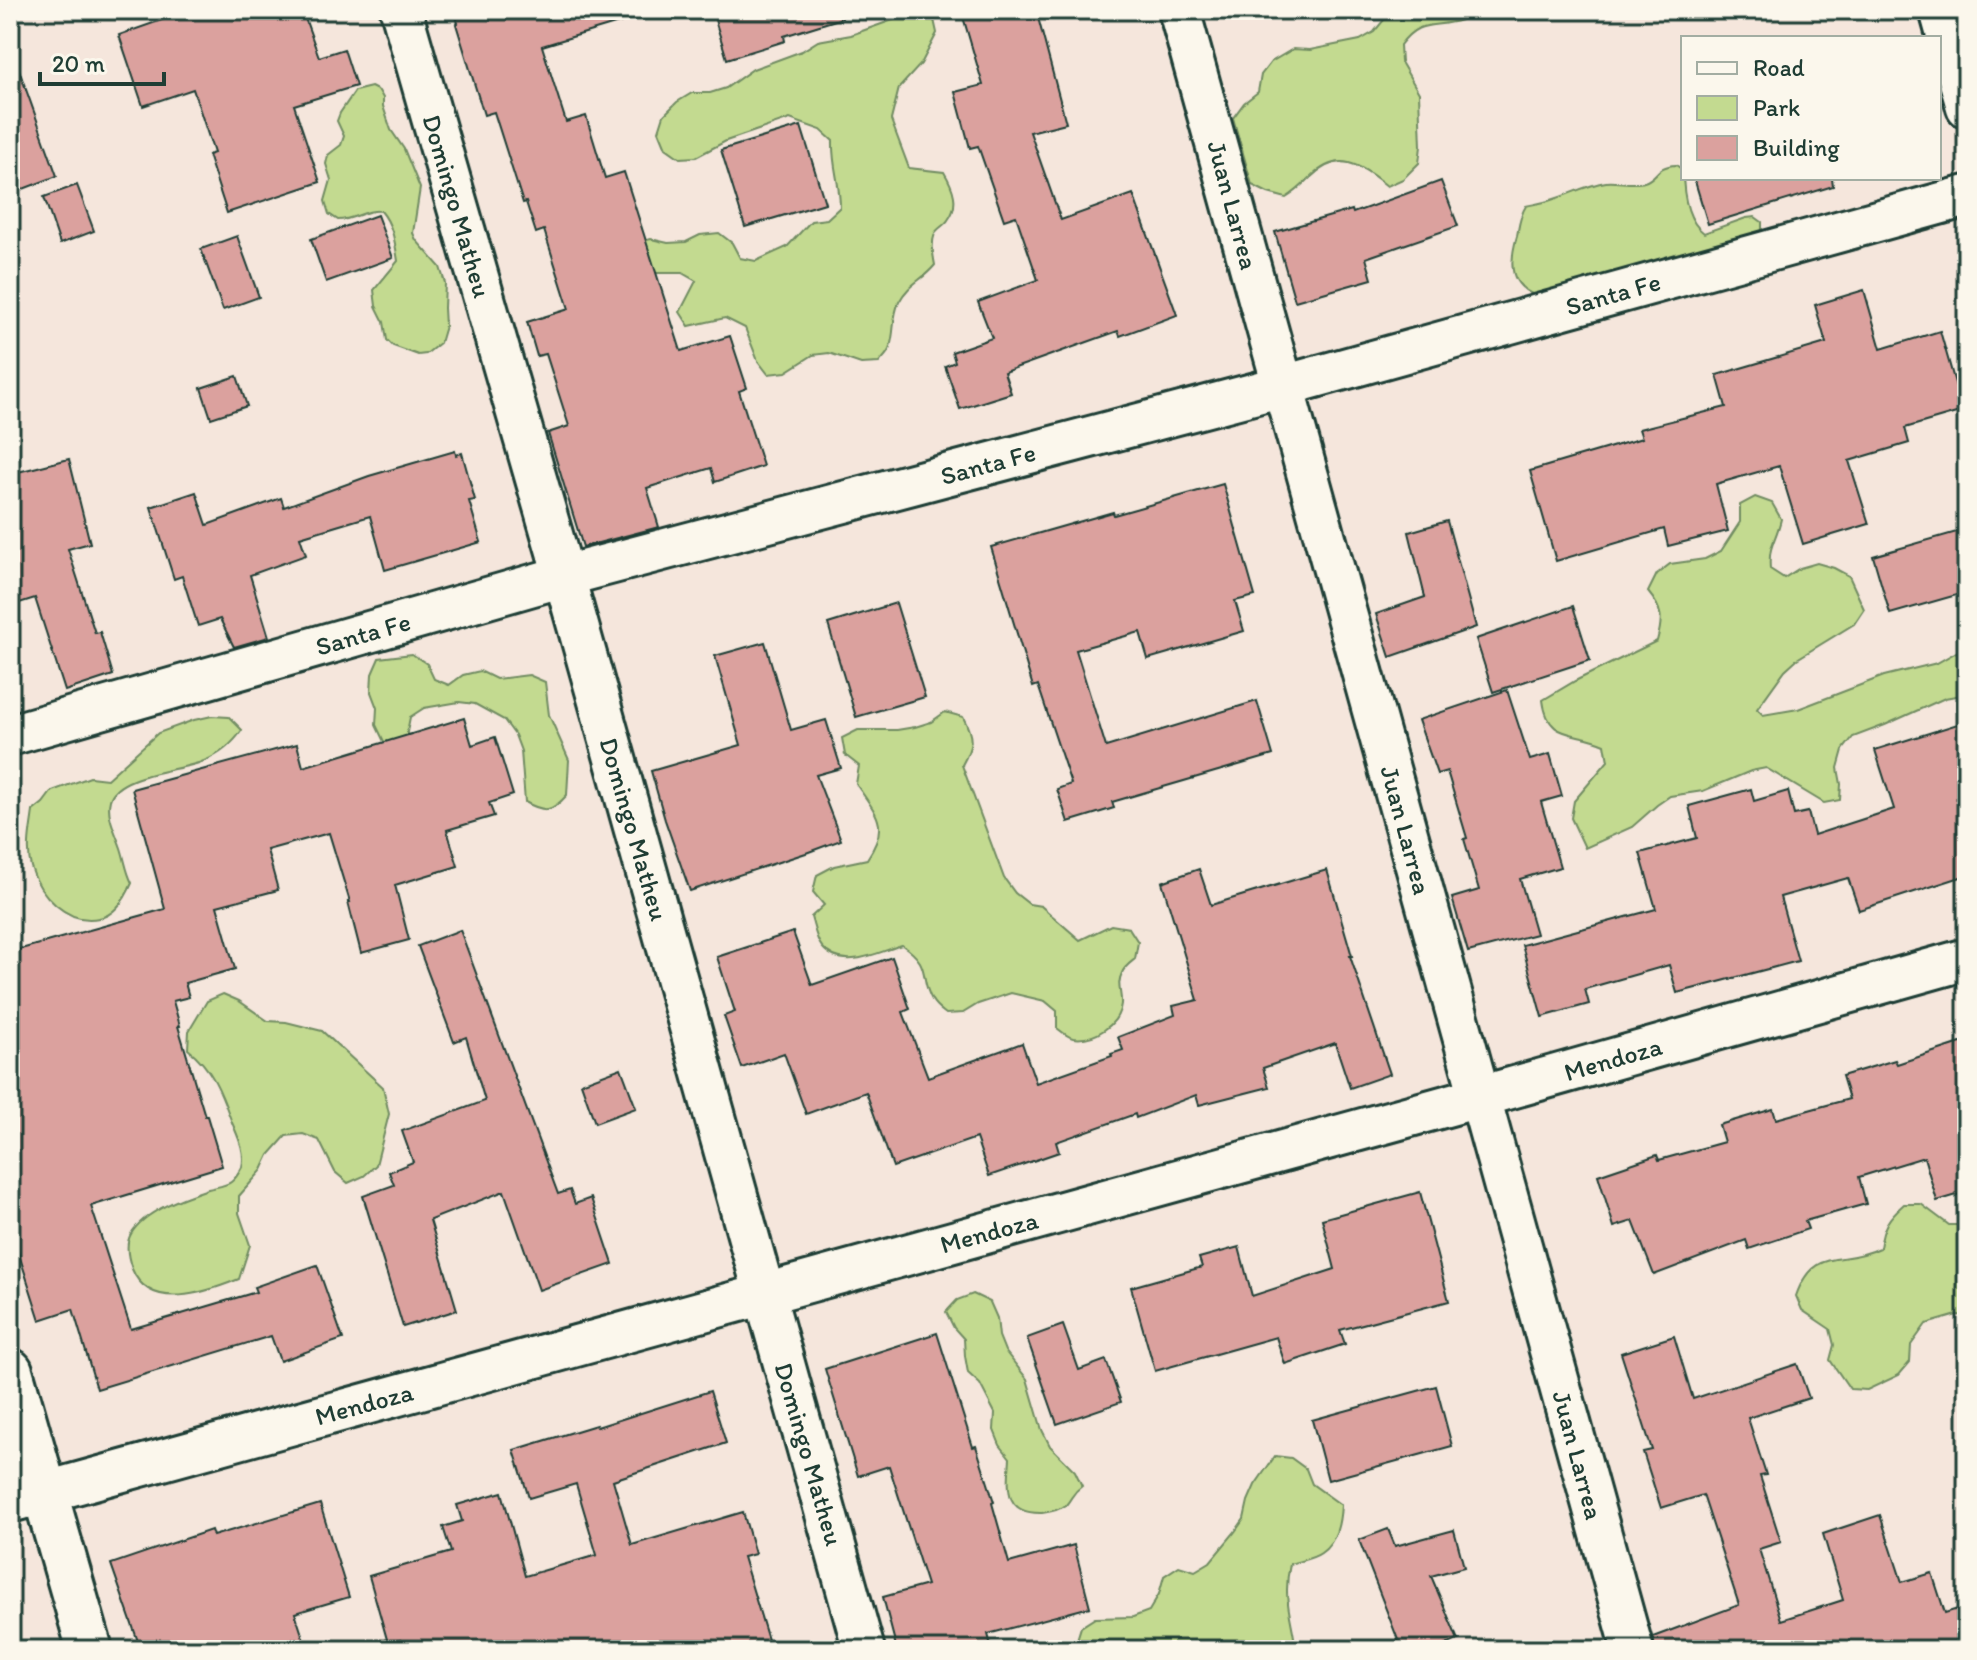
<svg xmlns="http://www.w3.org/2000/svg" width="1977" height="1660" font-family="Itim,sans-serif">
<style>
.green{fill:#c3da90;stroke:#718c62;stroke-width:2}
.building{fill:#dba19e;stroke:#1f3d34;stroke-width:2}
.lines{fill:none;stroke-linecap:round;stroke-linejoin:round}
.minor-casing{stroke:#1f3d34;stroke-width:46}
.tertiary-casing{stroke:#1f3d34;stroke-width:50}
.minor{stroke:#fbf7ec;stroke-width:40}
.tertiary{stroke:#fbf7ec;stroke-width:44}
.labels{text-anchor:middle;stroke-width:7;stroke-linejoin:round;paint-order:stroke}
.street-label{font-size:26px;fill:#1f3d34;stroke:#fbf7ec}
</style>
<rect width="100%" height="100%" fill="#f5e6dc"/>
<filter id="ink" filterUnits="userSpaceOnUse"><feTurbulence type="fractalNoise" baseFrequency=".0125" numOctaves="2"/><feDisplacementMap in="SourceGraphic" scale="16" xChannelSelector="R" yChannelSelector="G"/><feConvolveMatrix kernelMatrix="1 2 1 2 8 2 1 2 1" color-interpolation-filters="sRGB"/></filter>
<g filter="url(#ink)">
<g class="green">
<path d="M913 10H922L933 15 937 33 921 64 899 88 891 120 909 168 944 172C953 187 960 204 948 220 945 225 938 228 935 233 931 244 933 255 935 265 922 281 909 283 899 302 892 317 895 332 890 347 889 353 883 358 879 363L861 364 829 353 813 355 786 372 768 374 758 361 745 328 725 318 689 326 680 312 696 281 682 273H649L634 243 651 239 668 243 686 242 700 235 719 233 732 243 740 258 756 261 787 247 811 221 827 219 840 207C840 183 832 166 833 141L821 130 790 119 726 141 696 157 680 158 666 148 659 131 664 115 677 102 692 93H710L726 88 753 69 802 51 818 41 851 35 901 17Z"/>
<path d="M1392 10H1462L1461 20C1432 29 1420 18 1400 45L1401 62 1419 93 1421 146 1419 163 1403 179 1387 186C1361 166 1340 148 1310 178 1302 186 1296 192 1286 198L1268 193 1252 185 1233 118 1244 103 1258 92 1261 75 1271 62 1293 49 1310 50 1360 40 1374 32Z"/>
<path d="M371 87 379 91 383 98V106L391 130 404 149 420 188 413 233 416 240 440 267 445 283 444 308 445 326 440 343 426 354 418 355 393 346 387 340 384 322 376 306 374 290 398 261C395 243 393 225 381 211 366 209 354 220 338 220L329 214 325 201 331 180 326 164 328 155 341 145 344 136 337 121 340 113 355 91Z"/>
<path d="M1676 165 1683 170C1683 192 1686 220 1704 233L1746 218 1755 217 1762 222V231L1759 239 1540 297C1508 287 1509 263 1517 236 1519 225 1520 215 1526 206 1534 204 1543 203 1551 200 1569 195 1586 185 1606 182 1617 181 1635 185 1644 182 1658 178 1655 166 1676 165Z"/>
<path d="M1755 497 1772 503 1781 519C1776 541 1768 545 1770 569L1784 578 1800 568 1817 563 1834 568 1849 576 1864 609 1854 624 1797 659 1785 670 1757 709 1763 715 1798 709 1884 676 1937 663 1967 646V694L1945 698 1885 725 1853 737 1843 750 1838 768 1841 784 1840 800 1824 803 1766 768 1751 771 1703 791 1670 796 1657 805 1632 827 1585 848 1571 818 1574 801 1608 761 1605 744C1575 730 1548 742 1543 700L1575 681 1657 641C1663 619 1663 610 1648 592L1657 574 1670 564 1705 559 1721 551 1740 522V505Z"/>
<path d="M412 654 427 664 434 679 449 685 463 675 480 671 496 679 529 675 545 682 549 715 569 760 567 795C552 812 545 813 525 802L521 751 515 735 504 720 475 704 459 702 424 708 410 717 407 732V750L390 754 376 725 377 708 371 692 372 674 379 658Z"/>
<path d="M945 712 963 717C974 738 973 745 962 765L1004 878 1015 893 1029 904 1041 906 1080 940 1111 925 1129 928 1138 942 1135 959C1130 963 1124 967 1122 973 1116 985 1122 993 1121 1004 1119 1025 1094 1041 1073 1038 1068 1037 1062 1032 1057 1028V1011L1045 1001 1011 993 978 1004 963 1013 946 1014C941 1010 935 1006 932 1000 918 975 933 966 902 945 878 952 843 972 822 947 816 940 814 926 811 917L824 905 813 892 817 875 834 866 867 859C890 825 877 815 856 784L859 766 845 755 842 738 858 730H897L915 727 931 722Z"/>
<path d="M212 716 229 717 242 730C232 745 221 754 204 761 182 771 117 773 110 800 106 816 116 833 121 848 125 860 126 871 132 883 126 897 116 915 99 918 67 925 39 894 31 867 26 849 31 828 33 811L43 803 52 791 90 777 107 779 158 733 194 720Z"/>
<path d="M223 994 239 1001 268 1021 286 1022 322 1031 383 1087 389 1114 376 1165 364 1176 348 1183 335 1172 319 1140 303 1134 286 1136 269 1155 262 1170 239 1196V1213L250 1245 239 1279C207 1292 150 1313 132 1269 128 1258 125 1244 131 1234 144 1211 184 1197 208 1189 215 1187 226 1186 231 1182 235 1179 240 1171 242 1167 246 1151 237 1135 231 1120 221 1092 212 1068 188 1049L189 1031 207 1001Z"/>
<path d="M1904 1204H1921L1949 1225H1967V1316L1957 1315 1926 1324 1911 1345 1910 1362 1899 1375 1867 1390 1850 1389 1830 1360 1834 1345 1830 1329 1802 1310 1796 1296C1814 1245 1841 1267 1880 1248 1883 1226 1888 1218 1904 1204Z"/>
<path d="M973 1294 990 1302 997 1318 999 1336 1005 1351 1027 1379 1042 1430 1050 1446 1075 1471 1082 1486C1072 1493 1073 1497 1066 1505 1060 1510 1049 1512 1042 1513 1003 1514 1008 1487 1010 1458L1000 1445 994 1430 995 1413 980 1384 968 1373 965 1356 964 1339 954 1328 946 1312 957 1300Z"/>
<path d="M1275 1456 1291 1458 1306 1469 1312 1484 1341 1505C1340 1522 1337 1542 1321 1553 1313 1559 1299 1561 1290 1564 1282 1599 1292 1617 1296 1650H1092L1076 1643 1081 1627 1095 1618 1133 1617 1149 1611 1159 1594 1164 1576 1179 1566 1195 1571 1210 1562 1234 1533 1244 1519 1248 1501 1255 1485Z"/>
</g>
<g class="building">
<path d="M190 10H302L319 57 344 49 356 86 294 105 320 182 227 213 208 155 214 153 193 89 143 106 119 35Z"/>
<path d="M454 10H633L635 18 542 46 566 122 586 116 605 178 624 172 681 351 730 336 747 388 739 391 763 466 715 482 711 468 647 488 659 527 583 547 548 433 569 426 546 354 537 356 527 322 569 309 544 230 536 233 526 202 523 203 494 112 484 115 456 24 458 23Z"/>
<path d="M712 10H841L842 18 784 36 785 41 727 59Z"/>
<path d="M961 10H1036L1066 123 1030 132 1061 220 1133 194 1177 315 1120 336 1118 331 1004 372 1011 393 960 409 945 366 955 362 952 352 992 338 978 302 1038 280 1016 216 1004 220 978 146 970 148 955 92 983 85Z"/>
<path d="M14 56 57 176 10 194V57Z"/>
<path d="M801 126 825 203 745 227 721 150Z"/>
<path d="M1694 178H1832L1833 186 1708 224Z"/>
<path d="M1441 181 1458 226 1366 258 1372 279 1295 301 1275 232 1352 210 1353 213Z"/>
<path d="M77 185 94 231 60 244 44 197Z"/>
<path d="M377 215 393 258 326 282 311 239Z"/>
<path d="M237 236 259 297 223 310 201 249Z"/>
<path d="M1864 290 1881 349 1940 331 1963 411 1905 428 1909 443 1849 461 1869 524 1803 544 1779 466 1716 484 1728 531 1668 546 1664 529 1556 561 1530 471 1642 438 1639 429 1726 407 1717 375 1826 343 1815 305Z"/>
<path d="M237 376 247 406 211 418 201 388Z"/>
<path d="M455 451 456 455 462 453 475 500 469 501 481 542 385 570 370 516 300 537 306 555 250 575 269 637 234 647 220 619 198 626 182 576 174 579 151 507 196 492 207 525 281 498 284 507 369 476Z"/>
<path d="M69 459 90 543 68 549 95 633 100 632 113 675 65 691 35 598 10 606V474Z"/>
<path d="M1223 484 1255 596 1235 601 1244 631 1148 659 1140 632 1076 650 1106 747 1257 701 1273 755 1112 802 1114 808 1068 822 1057 789 1071 784 1038 685 1033 687 991 547 1113 512 1114 515Z"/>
<path d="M1447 521 1476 627 1390 657 1376 614 1425 597 1409 532Z"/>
<path d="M1967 529V592L1890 614 1873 556Z"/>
<path d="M896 603 925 697 856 717 828 624Z"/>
<path d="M1573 606 1590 660 1493 692 1476 639Z"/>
<path d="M765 642 791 730 826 720 841 768 816 775 841 840 806 853 690 891 665 820 651 771 741 745 715 656Z"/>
<path d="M1507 690 1530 760 1550 754 1562 796 1541 802 1560 867 1520 879 1536 934 1468 952 1452 898 1479 890 1464 839 1467 838 1447 771 1437 774 1418 720Z"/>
<path d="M464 718 472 745 495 737 513 795 489 803 494 816 447 830 458 866 395 885 409 940 361 953 348 902H350L329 833 267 850 278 890 217 906 235 969 185 983 189 997 173 1001 180 1026H178L205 1116H207L222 1166 91 1206 131 1329 256 1292 254 1287 317 1265 343 1339 280 1361 271 1336 97 1389 73 1309 40 1320 14 1239 18 1237 10 1209V952L165 909 132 789 297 744 303 767Z"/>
<path d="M1967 721V875L1859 910 1848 878 1780 897 1798 961 1677 993 1669 965 1585 989 1589 1004 1542 1017 1522 945 1656 909 1640 853 1697 838 1689 806 1751 789 1754 801 1788 791 1794 815 1808 812 1814 835 1894 809 1875 750Z"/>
<path d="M1199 869 1211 905 1327 870 1352 956H1350L1390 1074 1350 1088 1335 1043 1263 1068 1269 1087 1199 1105 1196 1095 1136 1118 1135 1114 1056 1142 1059 1152 989 1176 976 1138 893 1167 866 1092 806 1114 784 1053 742 1068 724 1016 735 1012 717 957 793 932 812 985 892 957 910 1009 903 1012 928 1077 1022 1043 1036 1083 1112 1056 1111 1054 1123 1050 1118 1037 1175 1015 1173 1006 1198 1000 1162 882Z"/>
<path d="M460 930 558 1194 570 1190 575 1204 591 1198 613 1264 539 1290 504 1191 430 1220 457 1310 403 1327 363 1196 394 1185 389 1172 413 1162 402 1131 485 1101 466 1037 454 1042 418 946Z"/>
<path d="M1967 1041V1192L1937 1201 1924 1157 1859 1177 1866 1204 1805 1221 1808 1229 1749 1249 1746 1240 1654 1275 1633 1221 1614 1227 1598 1175 1657 1155 1659 1160 1724 1142 1719 1125 1773 1109 1776 1119 1849 1099 1842 1076 1895 1060 1897 1064Z"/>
<path d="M621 1068 636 1108 595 1123 581 1083Z"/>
<path d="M1420 1192 1449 1301 1340 1330 1345 1344 1285 1364 1276 1337 1155 1371 1131 1287 1202 1267 1199 1258 1239 1247 1252 1296 1335 1269 1322 1219Z"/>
<path d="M1063 1325 1079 1370 1106 1360 1121 1402 1057 1424 1027 1338Z"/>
<path d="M937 1333 973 1447 976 1446 994 1502 992 1503 1009 1563 1074 1545 1090 1607 988 1634 992 1650H897L883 1597 927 1585 889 1466 858 1476 825 1369Z"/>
<path d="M1674 1336 1693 1399 1797 1364 1809 1398 1748 1418 1766 1475 1760 1476 1781 1542 1759 1549 1781 1620 1843 1600 1823 1534 1880 1515 1902 1582 1932 1573 1945 1613 1967 1606V1640L1938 1650H1655L1653 1637 1739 1605 1703 1495 1661 1508 1643 1452 1652 1450 1621 1353Z"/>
<path d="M1436 1386 1452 1446 1328 1480 1312 1420Z"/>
<path d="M710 1391 726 1443 613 1480 632 1545 743 1512 755 1554 743 1557 771 1650H403L400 1640 388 1643 369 1576 451 1552 443 1527 462 1521 457 1505 502 1492 525 1576 597 1555 576 1484 529 1498 514 1450 596 1425 597 1427Z"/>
<path d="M320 1504 349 1597 295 1613 307 1650H141L111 1564 211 1530 213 1536Z"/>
<path d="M1388 1529 1395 1546 1454 1530 1464 1567 1431 1576 1458 1640 1434 1650H1402L1359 1540Z"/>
</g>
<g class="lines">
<defs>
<g id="minor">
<path d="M401 10 564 576 864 1650"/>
<path d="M1179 10 1633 1650"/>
<path d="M1940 10 1967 107"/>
<path d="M10 735 564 576 1283 386 1967 196"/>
<path d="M10 1502 1479 1097 1967 959"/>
</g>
<path id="tertiary" d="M10 1371 90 1650"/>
</defs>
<use href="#minor" class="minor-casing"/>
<use href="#tertiary" class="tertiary-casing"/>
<use href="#minor" class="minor"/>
<use href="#tertiary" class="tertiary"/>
</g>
</g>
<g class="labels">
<g class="street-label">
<text transform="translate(1233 205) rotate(75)" y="9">Juan Larrea</text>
<text transform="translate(457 206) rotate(74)" y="9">Domingo Matheu</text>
<text transform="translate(1613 294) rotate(-16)" y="9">Santa Fe</text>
<text transform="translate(988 464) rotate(-15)" y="9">Santa Fe</text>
<text transform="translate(363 634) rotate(-16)" y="9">Santa Fe</text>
<text transform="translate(634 829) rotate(74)" y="9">Domingo Matheu</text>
<text transform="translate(1406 830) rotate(75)" y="9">Juan Larrea</text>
<text transform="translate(1613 1059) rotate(-16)" y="9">Mendoza</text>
<text transform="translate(989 1232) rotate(-15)" y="9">Mendoza</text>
<text transform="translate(364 1404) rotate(-15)" y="9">Mendoza</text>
<text transform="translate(809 1454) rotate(74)" y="9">Domingo Matheu</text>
<text transform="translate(1578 1455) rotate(75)" y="9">Juan Larrea</text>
</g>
</g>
<rect width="1977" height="1660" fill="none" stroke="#fbf7ec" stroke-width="40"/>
<rect x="20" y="20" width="1937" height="1620" fill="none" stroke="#1f3d34" stroke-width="3" filter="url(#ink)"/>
<rect x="1681" y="36" width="260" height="144" fill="#fbf7ec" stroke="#a3ada2" stroke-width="2"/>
<rect x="1697" y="62" width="40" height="12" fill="#fbf7ec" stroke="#a3ada2" stroke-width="2"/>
<text x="1753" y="76" font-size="24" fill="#1f3d34">Road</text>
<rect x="1697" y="96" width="40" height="24" fill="#c3da90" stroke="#a3ada2" stroke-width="2"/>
<text x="1753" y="116" font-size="24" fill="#1f3d34">Park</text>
<rect x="1697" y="136" width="40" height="24" fill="#dba19e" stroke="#a3ada2" stroke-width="2"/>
<text x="1753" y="156" font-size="24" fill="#1f3d34">Building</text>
<path d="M40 72v12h124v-12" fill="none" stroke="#1f3d34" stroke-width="4"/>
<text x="52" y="72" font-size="24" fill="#1f3d34" stroke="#fbf7ec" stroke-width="6" paint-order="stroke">20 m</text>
</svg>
